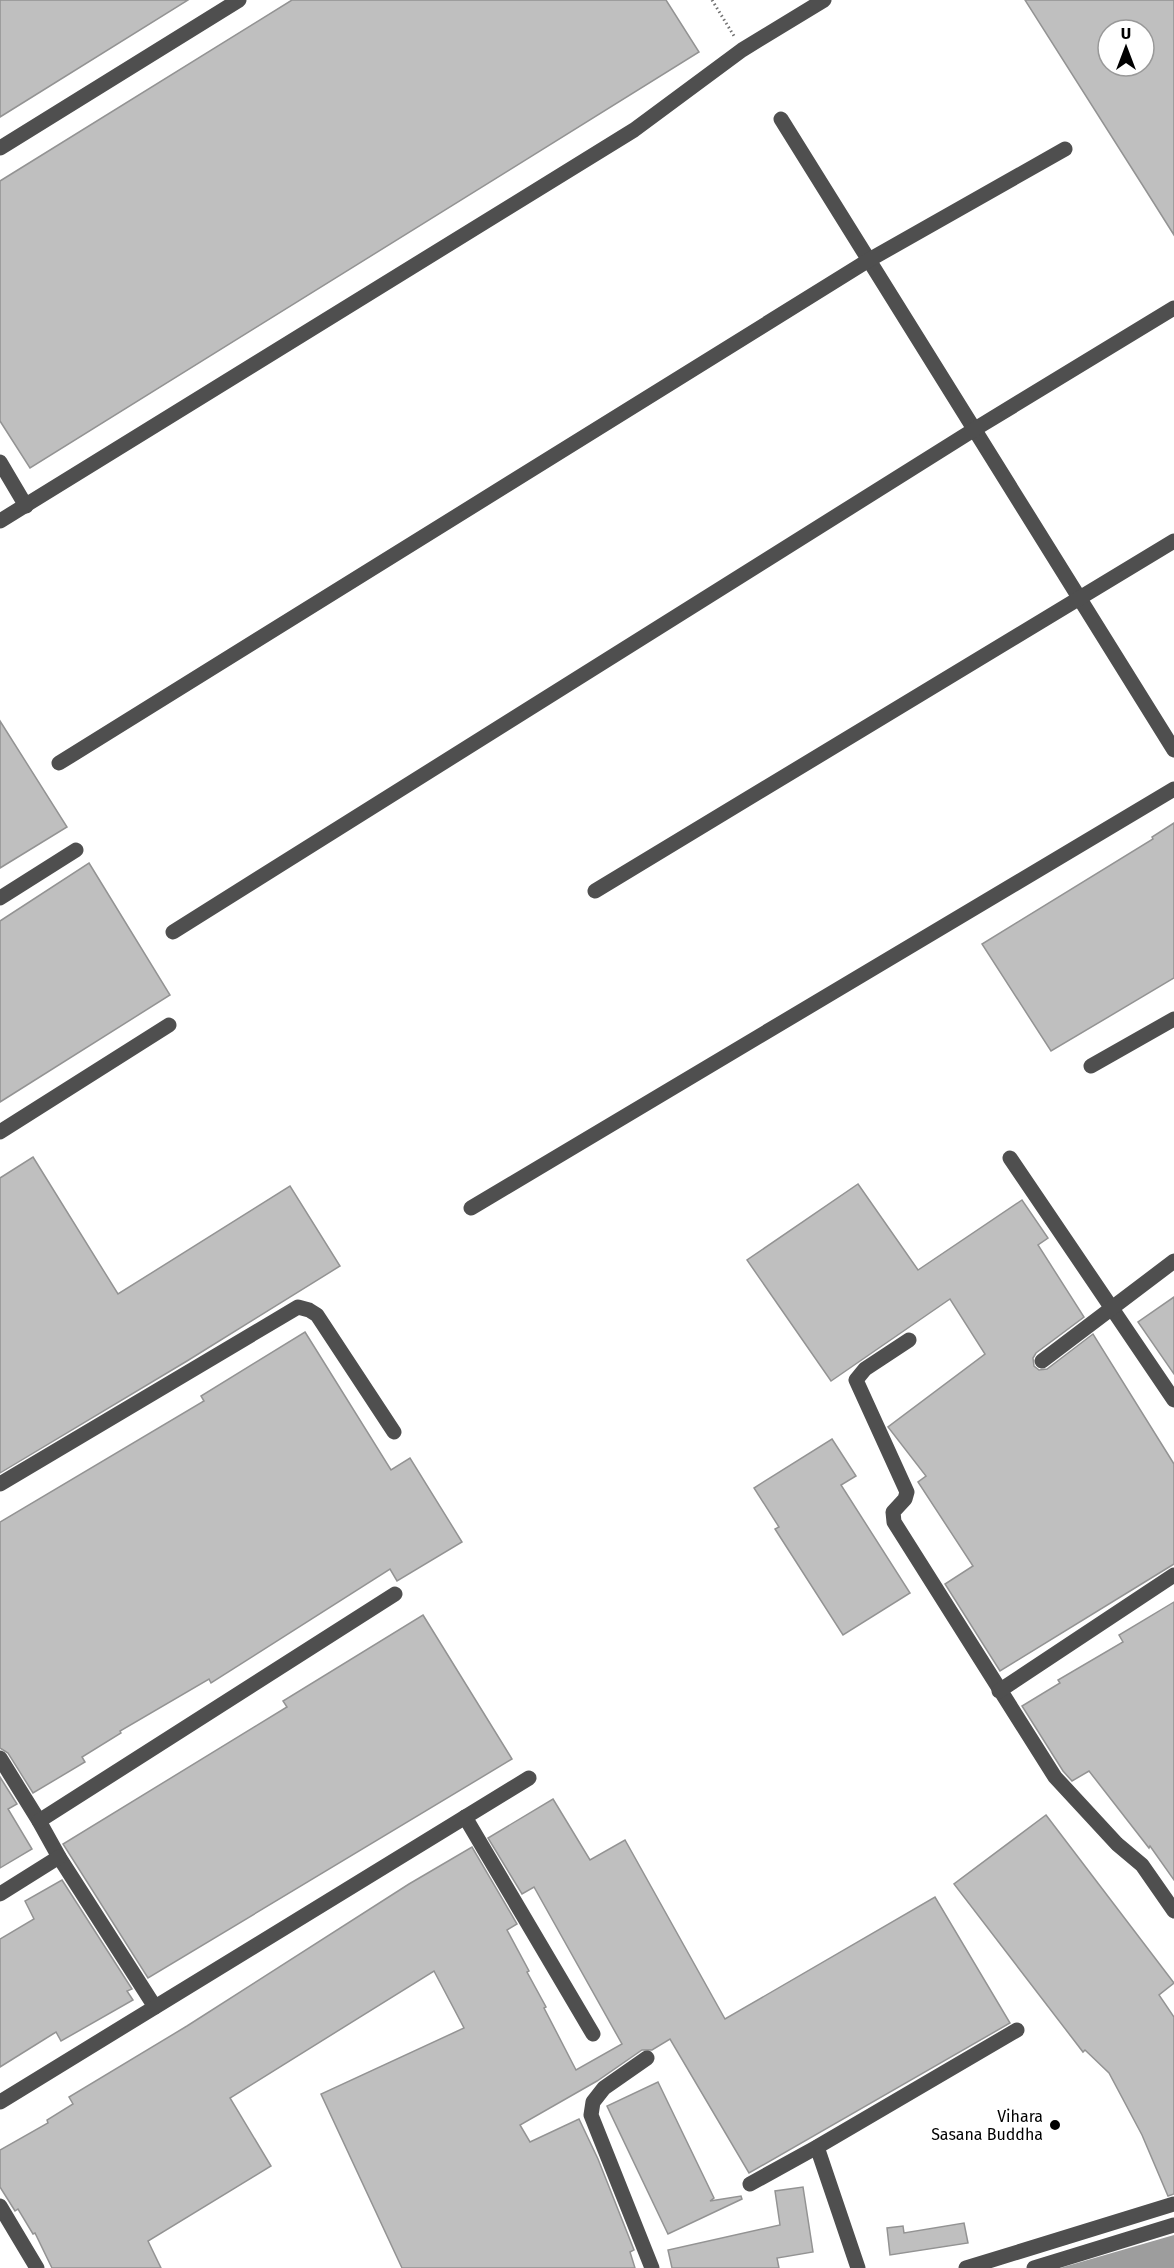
<svg xmlns="http://www.w3.org/2000/svg" width="1174" height="2268" font-family="'Fira Sans',sans-serif">
<style>
.water{fill:#9d9d9d}
.building{fill:#bfbfbf;stroke:#939393;stroke-width:1.5;fill-rule:evenodd}
.lines{fill:none;stroke-linecap:round;stroke-linejoin:round}
.path{stroke:#717171;stroke-width:3;stroke-dasharray:1.5 3;stroke-linecap:butt}
.minor{stroke:#4f4f4f;stroke-width:15}
.poi-dot{fill:#000;stroke:#fff;stroke-width:2}
.labels{text-anchor:middle;stroke-width:5;stroke-linejoin:round;paint-order:stroke}
.poi-label{font-size:16px;fill:#000;stroke:#fff;text-anchor:end}
</style>
<rect width="100%" height="100%" fill="#fff"/>
<path class="water" d="M1174 2235V2268H1060Z"/>
<g class="building">
<path d="M0 0H188L0 117Z"/>
<path d="M292 0H666L699 52 30 468 0 421V181Z"/>
<path d="M1025 0H1174V235L1145 189ZM1108 30H1144V66H1108Z"/>
<path d="M0 721 67 827 0 868Z"/>
<path d="M1174 823V978L1051 1051 982 944 1153 839 1152 837Z"/>
<path d="M89 863 170 995 0 1102V921Z"/>
<path d="M33 1157 118 1294 290 1186 340 1266 187 1361 0 1473V1178Z"/>
<path d="M858 1184 918 1270 1022 1200 1048 1238 1038 1245 1084 1317 1036 1353 1033 1358 1034 1366 1039 1370 1047 1369 1093 1334 1174 1464V1564L1000 1671 945 1584 973 1566 918 1482 926 1476 888 1427 985 1354 950 1299 831 1381 747 1260Z"/>
<path d="M1174 1297V1374L1138 1322Z"/>
<path d="M305 1332 391 1470 410 1458 462 1542 397 1581 390 1569 211 1683 209 1679 120 1731 121 1733 82 1757 85 1762 33 1793 8 1753 0 1748V1522L204 1401 201 1396Z"/>
<path d="M832 1439 856 1476 841 1485 910 1593 843 1635 775 1529 779 1527 754 1488Z"/>
<path d="M1174 1602V1880L1150 1846 1149 1848 1089 1771 1072 1781 1063 1771 1022 1706 1060 1683 1058 1680 1123 1642 1119 1635Z"/>
<path d="M423 1615 512 1759 148 1978 63 1844 287 1707 283 1701Z"/>
<path d="M0 1777 17 1804 8 1809 32 1849 0 1868Z"/>
<path d="M553 1799 590 1860 625 1840 725 2019 935 1897 1010 2023 749 2173 670 2039 652 2050H642L597 2081 520 2125 530 2142 579 2119 598 2159 634 2250 630 2252 635 2268H402L321 2094 464 2028 434 1971 230 2098 271 2166 148 2241 161 2268H52L35 2233 33 2234 18 2209 15 2211 0 2187V2150L48 2123 47 2120 73 2104 69 2097 187 2026 409 1884 472 1847 517 1924 507 1930 529 1971 527 1972 546 2007 544 2008 576 2070 622 2044 534 1887 522 1894 488 1838Z"/>
<path d="M1046 1815 1174 1983 1159 1995 1174 2017V2194L1168 2196 1142 2135 1109 2073 1085 2050 1083 2052 954 1884Z"/>
<path d="M62 1880 132 1989 127 1991 133 2000 61 2041 56 2032 0 2067V1939L34 1919 25 1901Z"/>
<path d="M658 2082 714 2198 710 2201 741 2196 742 2199 668 2234 607 2106Z"/>
<path d="M803 2187 813 2252 777 2258 779 2268H672L668 2250 780 2225 775 2191Z"/>
<path d="M964 2223 968 2243 890 2255 887 2228 903 2226 904 2233Z"/>
</g>
<g class="lines">
<path class="path" d="M712 0 734 36"/>
<g class="minor">
<path d="M781 119 1174 750"/>
<path d="M0 148 239 0"/>
<path d="M0 462 26 506"/>
<path d="M0 521 634 130 742 50 824 0"/>
<path d="M59 763 869 260 1065 149"/>
<path d="M595 891 1174 541"/>
<path d="M0 898 76 850"/>
<path d="M173 932 975 429 1174 308"/>
<path d="M1091 1066 1174 1019"/>
<path d="M0 1132 169 1025"/>
<path d="M1010 1158 1174 1400"/>
<path d="M471 1208 1174 789"/>
<path d="M909 1340 865 1369 856 1380 907 1492 905 1499 893 1512 894 1522 1055 1777 1117 1844 1142 1865 1174 1911"/>
<path d="M1042 1361 1174 1261"/>
<path d="M0 1484 298 1307 309 1310 317 1315 394 1432"/>
<path d="M999 1691 1174 1575"/>
<path d="M0 1758 39 1821 59 1857 155 2007"/>
<path d="M465 1817 593 2034"/>
<path d="M39 1821 395 1594"/>
<path d="M0 1894 59 1857"/>
<path d="M647 2058 604 2088 593 2102 591 2115 652 2268"/>
<path d="M0 2102 529 1778"/>
<path d="M817 2147 858 2268"/>
<path d="M750 2184 817 2147 1017 2030"/>
<path d="M0 2206 37 2268"/>
<path d="M966 2268 1174 2204"/>
<path d="M1034 2268 1174 2225"/>
</g>
</g>
<circle class="poi-dot" cx="1055" cy="2125" r="6"/>
<g class="labels">
<g class="poi-label">
<text x="1043" y="2122">Vihara<tspan x="1043" dy="18">Sasana Buddha</tspan></text>
</g>
</g>
<g transform="translate(1126 48)"><circle r="28" fill="#ffffff" stroke="#999999" stroke-width="1.5"/>
<path d="M0-4.5L10 22L0 15L-10 22Z" fill="#000000"/>
<text y="-9" font-size="16" font-weight="bold" text-anchor="middle" fill="#000000">U</text>
</g>
</svg>
